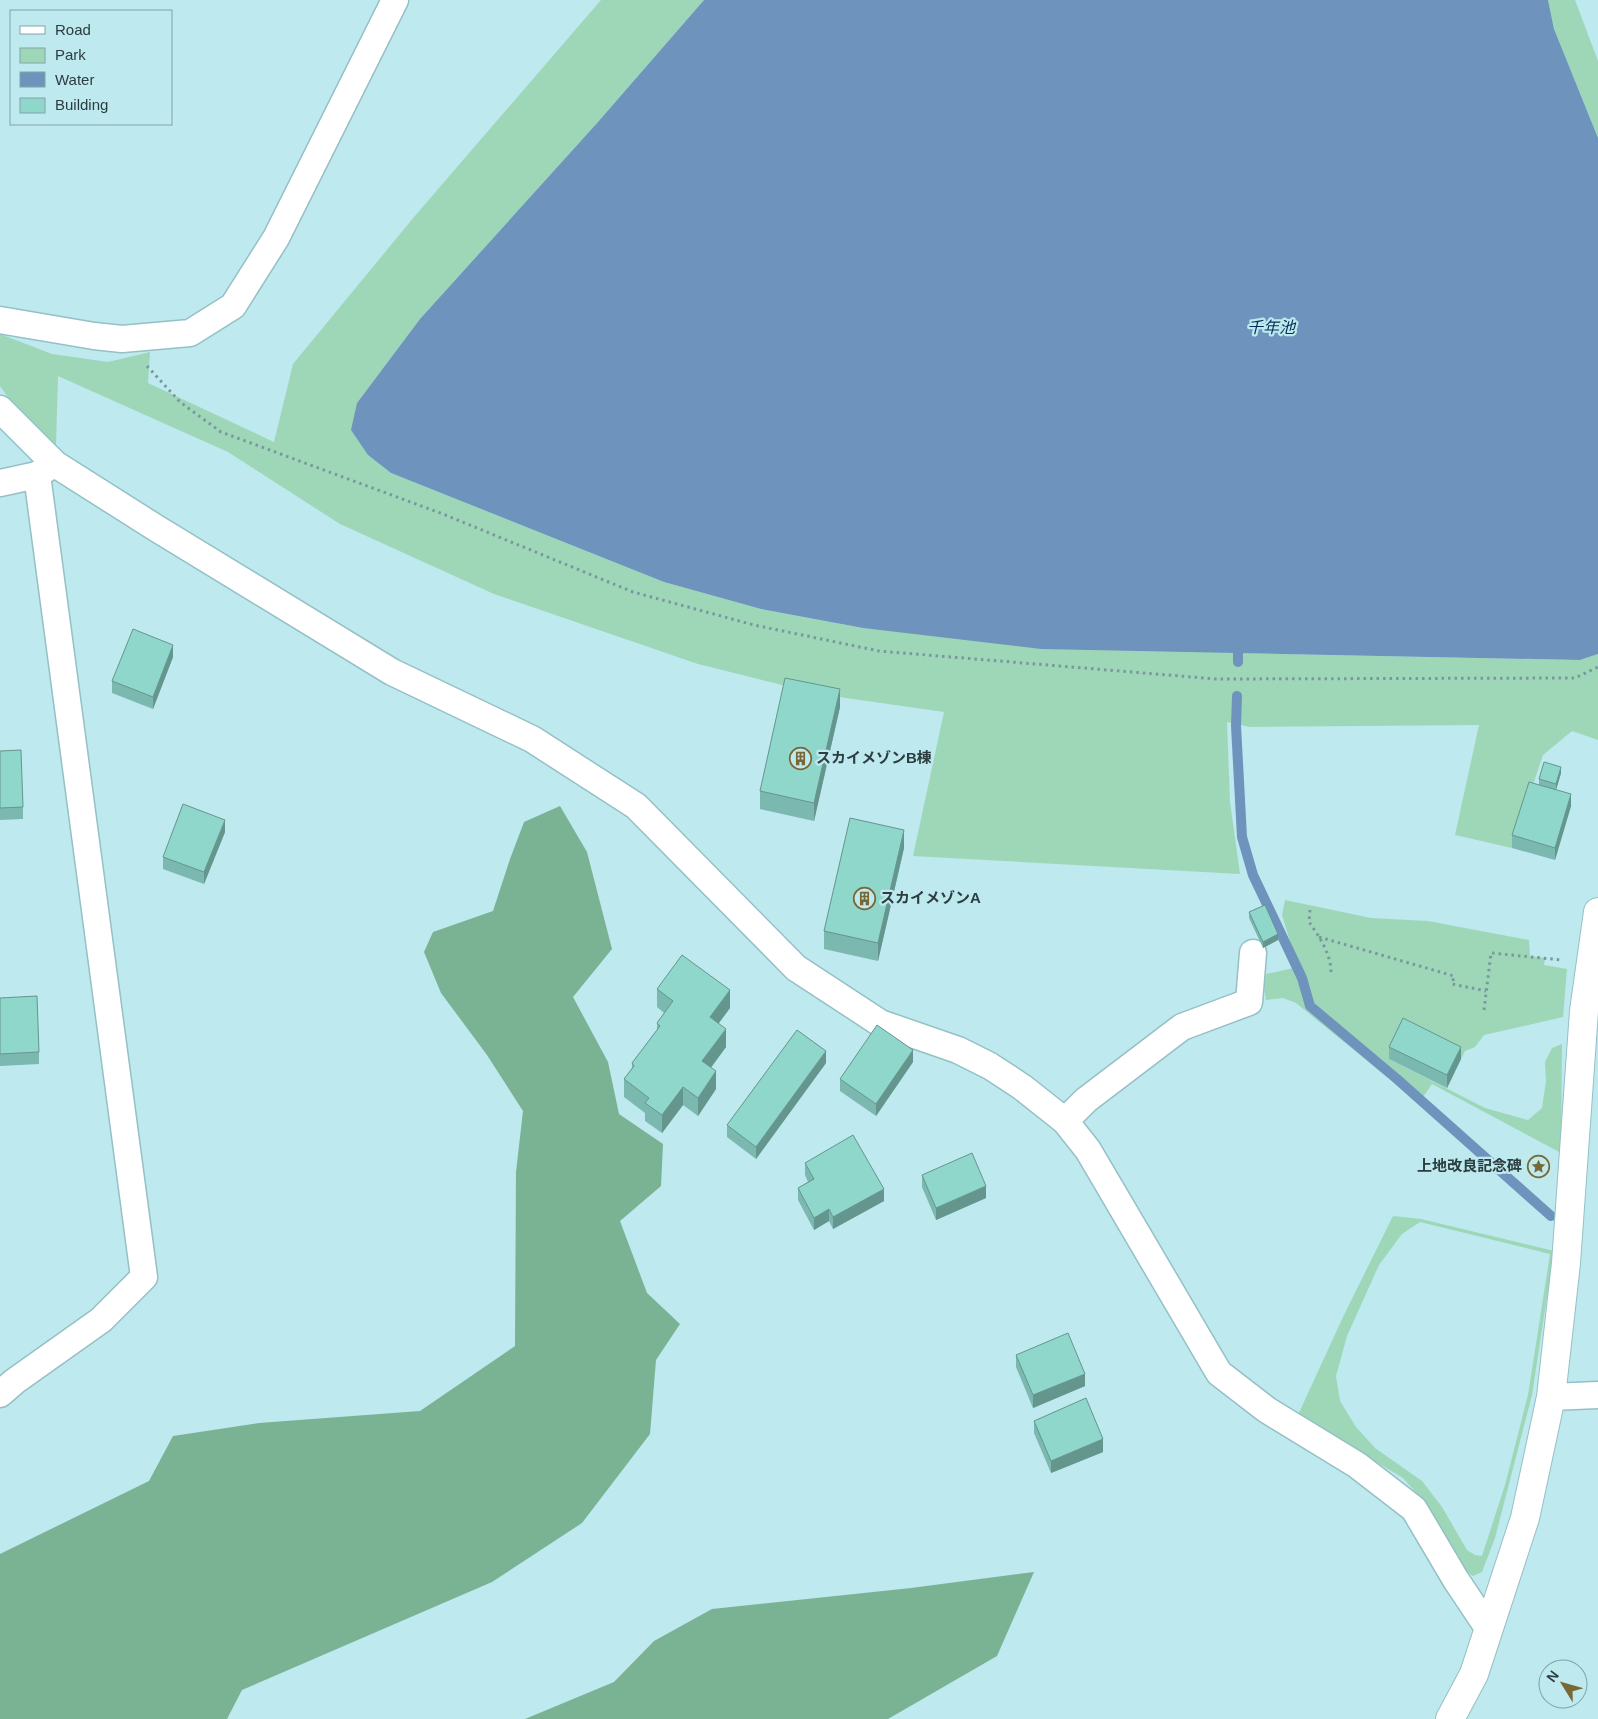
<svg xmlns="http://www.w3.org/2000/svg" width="1598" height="1719" font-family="Helvetica,'Noto Sans JP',sans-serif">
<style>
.green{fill:#9ed7b8;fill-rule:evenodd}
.forest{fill:#7ab294}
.water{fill:#6e93bc}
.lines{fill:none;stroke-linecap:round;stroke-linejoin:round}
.stream{stroke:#6e93bc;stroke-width:10}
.street-casing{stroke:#95c0c5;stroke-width:29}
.secondary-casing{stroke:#95c0c5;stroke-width:30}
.path{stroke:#79989d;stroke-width:3;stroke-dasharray:2.5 4;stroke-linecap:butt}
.street{stroke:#fff;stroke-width:26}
.secondary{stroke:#fff;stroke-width:28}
.wall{fill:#7bb8af}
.shaded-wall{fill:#64968e}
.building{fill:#8fd6cb;stroke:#64968e}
.labels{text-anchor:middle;stroke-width:4.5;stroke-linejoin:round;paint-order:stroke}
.poi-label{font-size:15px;font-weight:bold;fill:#2b3d3f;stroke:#bde9ef;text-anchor:start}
.water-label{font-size:16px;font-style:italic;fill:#032d54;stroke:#bde9ef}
</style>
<rect width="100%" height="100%" fill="#bde9ef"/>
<g class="green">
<path d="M601 0H704L598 122 420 319 357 403 368 455 391 473 664 582 761 609 863 628 1238 653 1580 660 1598 654V740L1572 731 1543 755 1512 848 1455 835 1479 725 1250 727 1227 722 1230 802 1240 874 913 856 944 712 818 694 698 664 494 594 340 524 228 452 58 376 56 445 7 396 0 386V334L52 354 108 362 150 352 148 383 274 442 293 364 414 217Z"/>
<path d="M1548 0H1575L1598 61V138L1554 29Z"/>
<path d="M1285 900 1371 918 1428 921 1529 940 1530 956 1545 958 1544 965 1567 969 1563 1017 1484 1035 1475 1047 1465 1051 1461 1059H1389L1485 1108 1528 1120 1542 1108 1546 1081 1545 1062 1552 1048 1562 1044 1561 1153 1432 1084 1419 1103 1296 1003 1283 998 1266 1000 1264 987 1266 974 1298 967 1282 915Z"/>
<path d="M1393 1216 1421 1219 1554 1251 1532 1395 1495 1538 1482 1572 1473 1576 1464 1570 1430 1508 1403 1478 1298 1415 1343 1317ZM1420 1222 1550 1254 1528 1395 1505 1485 1482 1556 1475 1555 1467 1550 1442 1507 1422 1481 1375 1448 1356 1427 1340 1401 1336 1376 1347 1336 1379 1265 1402 1234Z"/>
</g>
<g class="forest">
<path d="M560 806 587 852 612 949 573 997 608 1062 619 1114 663 1144 661 1186 620 1221 647 1293 680 1324 656 1360 650 1434 582 1523 492 1582 242 1690 227 1719H0V1554L149 1481 173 1436 259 1423 420 1411 515 1346 516 1172 523 1111 487 1055 441 993 424 952 433 932 493 911 510 859 524 822Z"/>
<path d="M1034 1572 997 1656 888 1719H525L614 1682 654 1641 712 1609 911 1588Z"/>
</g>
<path class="water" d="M704 0H1548L1554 29 1598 138V654L1580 660 1041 649 863 628 761 609 664 582 391 473 368 455 351 430 357 403 420 319 598 122Z"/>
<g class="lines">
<g class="stream">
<path d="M1238 662V653"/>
<path d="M1237 696 1236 726 1242 837 1253 875 1302 978 1310 1006 1397 1079 1551 1216"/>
</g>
<defs>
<g id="street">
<path d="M0 320 94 336 122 339 190 333 233 306 276 238 395 0"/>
<path d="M0 409 55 464 156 528 392 672 532 739 636 806 796 968 880 1023 958 1050 990 1066 1022 1087 1065 1121 1088 1150 1219 1373 1267 1410 1357 1465 1414 1509 1456 1580 1488 1628"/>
<path d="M0 483 37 475 52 465"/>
<path d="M1065 1121 1086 1100 1182 1027 1249 1002 1253 953"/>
<path d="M0 1394 15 1381 101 1320 144 1277 37 475"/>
<path d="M1551 1397 1598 1395"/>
</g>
<path id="secondary" d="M1450 1719 1474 1674 1525 1518 1551 1397 1566 1263 1584 1011 1598 912"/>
</defs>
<use href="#street" class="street-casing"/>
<use href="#secondary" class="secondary-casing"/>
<g class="path">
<path d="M147 366 180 402 221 432 443 514 633 592 754 625 879 651 1216 679 1575 678 1598 667"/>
<path d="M1310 910 1309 922C1319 936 1331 954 1331 972"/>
<path d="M1319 937 1454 976 1452 984 1486 991"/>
<path d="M1484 1010 1491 953 1562 960"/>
</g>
<use href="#street" class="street"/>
<use href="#secondary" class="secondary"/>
</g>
<g class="wall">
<path d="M173 657 153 709 112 693V681Z"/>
<path d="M840 707 814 821 760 809V791Z"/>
<path d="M0 751 23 807V819L0 820Z"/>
<path d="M1561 773 1556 790 1571 806 1555 860 1512 848V835L1539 785V779Z"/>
<path d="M225 832 204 884 163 869V857Z"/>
<path d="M904 848 878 961 824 949V931Z"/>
<path d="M1249 912 1278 940 1263 948 1249 918Z"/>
<path d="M657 989 730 1008 718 1024 726 1047 711 1068 716 1089 698 1116 683 1105 662 1133 645 1121V1113L624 1097V1079L632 1068V1063L657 1030V1023L664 1013 657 1007Z"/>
<path d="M0 998 39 1052V1064L0 1066Z"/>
<path d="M1389 1047 1461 1059 1447 1088 1389 1059Z"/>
<path d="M913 1062 876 1116 840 1091V1079Z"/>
<path d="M826 1063 756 1159 727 1137V1125Z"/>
<path d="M805 1163 884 1201 833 1229 829 1221 814 1230 798 1200V1188L808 1182 805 1175Z"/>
<path d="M922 1175 986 1198 936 1220 922 1187Z"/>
<path d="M1016 1355 1085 1386 1033 1408 1016 1367Z"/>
<path d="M1034 1421 1103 1452 1051 1473 1034 1433Z"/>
</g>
<g class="shaded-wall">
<path d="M173 645V657L153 709V697Z"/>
<path d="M840 689V707L814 821V803Z"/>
<path d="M1561 767V773L1556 790V784Z"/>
<path d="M1571 794V806L1555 860V848Z"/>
<path d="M225 820V832L204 884V872Z"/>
<path d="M904 830V848L878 961V943Z"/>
<path d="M1278 934V940L1263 948V942Z"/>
<path d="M730 990V1008L710 1035V1017Z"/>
<path d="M726 1029V1047L702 1079V1061Z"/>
<path d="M1461 1047V1059L1447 1088V1075Z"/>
<path d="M913 1050V1062L876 1116V1104Z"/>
<path d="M826 1051V1063L756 1159V1147Z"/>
<path d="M716 1071V1089L698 1116V1098Z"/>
<path d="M683 1087V1105L662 1133V1115Z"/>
<path d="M986 1186V1198L936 1220V1208Z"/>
<path d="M884 1189V1201L833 1229V1217Z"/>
<path d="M829 1209V1221L814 1230V1218Z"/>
<path d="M1085 1374V1386L1033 1408V1395Z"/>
<path d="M1103 1439V1452L1051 1473V1461Z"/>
</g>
<g class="building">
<path d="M133 629 173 645 153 697 112 681Z"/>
<path d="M785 678 840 689 814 803 760 791Z"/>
<path d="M21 750 23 807 0 808V751Z"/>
<path d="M1544 762 1561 767 1556 784 1539 779Z"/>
<path d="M1529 782 1571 794 1555 848 1512 835Z"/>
<path d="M183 804 225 820 204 872 163 857Z"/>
<path d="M850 818 904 830 878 943 824 931Z"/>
<path d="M1265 905 1278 934 1263 942 1249 912Z"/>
<path d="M682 955 730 990 710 1017 726 1029 702 1061 716 1071 698 1098 683 1087 662 1115 645 1103 649 1098 624 1079 634 1066 632 1063 660 1026 657 1023 673 1001 657 989Z"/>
<path d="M37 996 39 1052 0 1054V998Z"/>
<path d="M1403 1018 1461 1047 1447 1075 1389 1047Z"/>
<path d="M877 1025 913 1050 876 1104 840 1079Z"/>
<path d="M797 1030 826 1051 756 1147 727 1125Z"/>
<path d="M853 1135 884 1189 833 1217 829 1209 814 1218 798 1188 814 1179 805 1163Z"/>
<path d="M972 1153 986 1186 936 1208 922 1175Z"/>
<path d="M1068 1333 1085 1374 1033 1395 1016 1355Z"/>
<path d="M1086 1398 1103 1439 1051 1461 1034 1421Z"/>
</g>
<defs>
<symbol id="building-ring" viewBox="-11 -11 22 22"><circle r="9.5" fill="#bde9ef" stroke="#786836" stroke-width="1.5"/><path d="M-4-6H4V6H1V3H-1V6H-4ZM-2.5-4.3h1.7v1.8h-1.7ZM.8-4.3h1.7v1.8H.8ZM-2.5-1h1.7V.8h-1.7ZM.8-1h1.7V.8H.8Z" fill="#786836"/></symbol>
<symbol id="sight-ring" viewBox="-11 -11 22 22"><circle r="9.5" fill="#bde9ef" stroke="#786836" stroke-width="1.5"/><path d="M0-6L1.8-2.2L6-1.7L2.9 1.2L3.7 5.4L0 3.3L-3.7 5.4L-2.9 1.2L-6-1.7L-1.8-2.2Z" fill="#786836"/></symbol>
</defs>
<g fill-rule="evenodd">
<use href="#building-ring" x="788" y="746" width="25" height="25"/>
<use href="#building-ring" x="852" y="886" width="25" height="25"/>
<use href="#sight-ring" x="1526" y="1154" width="25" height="25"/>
</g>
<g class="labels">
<g class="poi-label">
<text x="816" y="763">スカイメゾンB棟</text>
<text x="880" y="903">スカイメゾンA</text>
<text x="1522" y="1171" text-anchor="end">上地改良記念碑</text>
</g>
<g class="water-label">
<text x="1271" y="333">千年池</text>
</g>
</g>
<rect x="10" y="10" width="162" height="115" fill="#bde9ef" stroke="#83a4a9"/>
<rect x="20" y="26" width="25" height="8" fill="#ffffff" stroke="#83a4a9"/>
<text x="55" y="35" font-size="15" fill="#2b3d3f">Road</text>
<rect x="20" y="48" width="25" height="15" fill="#9ed7b8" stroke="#83a4a9"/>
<text x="55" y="60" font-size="15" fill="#2b3d3f">Park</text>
<rect x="20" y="72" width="25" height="15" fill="#6e93bc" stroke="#83a4a9"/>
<text x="55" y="85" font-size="15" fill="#2b3d3f">Water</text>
<rect x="20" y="98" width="25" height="15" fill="#8fd6cb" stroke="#83a4a9"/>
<text x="55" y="110" font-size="15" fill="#2b3d3f">Building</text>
<g transform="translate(1563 1684) rotate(307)"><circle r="24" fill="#bde9ef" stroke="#83a4a9"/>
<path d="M0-4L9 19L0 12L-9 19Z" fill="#786836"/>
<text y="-8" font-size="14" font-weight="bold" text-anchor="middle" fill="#2b3d3f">N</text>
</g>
</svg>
